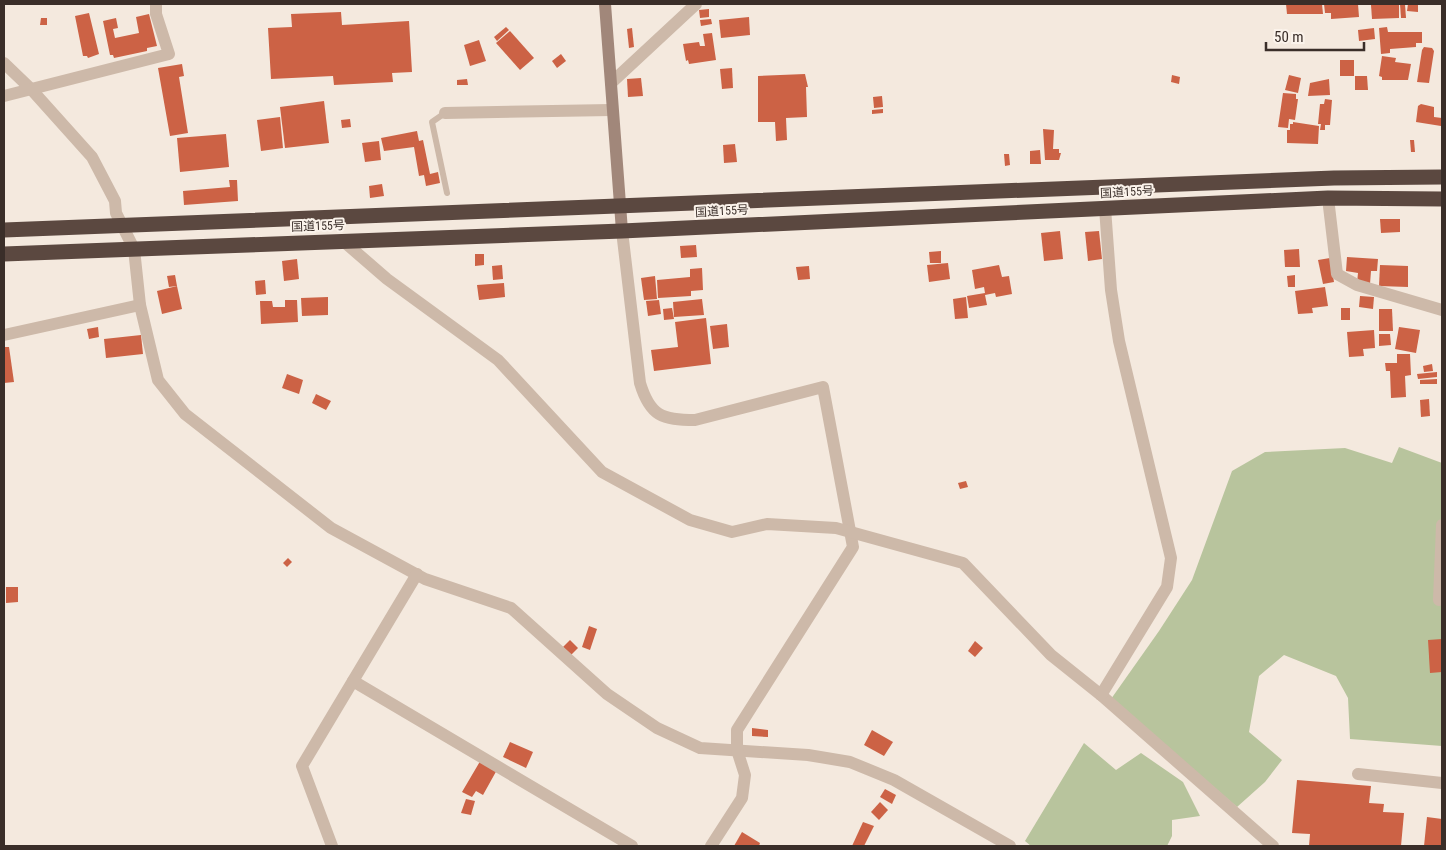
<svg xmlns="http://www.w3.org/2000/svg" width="1446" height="850" font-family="'Roboto Condensed','Noto Sans JP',sans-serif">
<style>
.green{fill:#b8c49d}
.building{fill:#cc6245}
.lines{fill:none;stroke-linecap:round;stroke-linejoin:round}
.lane{stroke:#cdb9a9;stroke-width:6}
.street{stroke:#cdb9a9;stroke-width:12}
.secondary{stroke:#a1877a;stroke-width:12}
.highway{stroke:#5b4840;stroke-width:15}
.labels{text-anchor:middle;stroke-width:4;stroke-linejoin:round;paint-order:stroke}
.street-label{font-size:12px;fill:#3a2e29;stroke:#fbf3eb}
</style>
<rect width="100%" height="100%" fill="#f4e9de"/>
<g class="green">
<path d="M1399 447 1442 463V746L1350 739 1348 698 1336 676 1284 655 1259 676 1249 732 1282 760 1265 782 1237 807 1111 699 1159 631 1192 580 1232 471 1265 452 1345 448 1392 463Z"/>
<path d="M1084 743 1116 770 1141 753 1183 782 1200 816 1172 820V836L1167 846H1031L1025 841Z"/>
</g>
<g class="building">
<path d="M1286 4H1322L1323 14H1287Z"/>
<path d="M1324 4H1358L1359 17 1331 19V13H1325Z"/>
<path d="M1399 4V18L1372 19 1371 5Z"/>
<path d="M1400 4H1405L1406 18H1401Z"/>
<path d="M1408 4H1418V12L1407 11Z"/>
<path d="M709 9V17L700 18 699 10Z"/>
<path d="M341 12 342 25 409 21 412 72 392 73 393 82 334 85 333 76 271 79 268 28 292 27 291 14Z"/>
<path d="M89 13 99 54 88 58 87 56H83L75 16Z"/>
<path d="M149 14 157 46 147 48V51L114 58 113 55H110L103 21 116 18 118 28 113 29 115 38 139 33 136 17Z"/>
<path d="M749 17 750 35 721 38 719 20Z"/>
<path d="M41 18H47V25H40Z"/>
<path d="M711 19 712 24 701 26 700 20Z"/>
<path d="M506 27 509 30 497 41 494 37Z"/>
<path d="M1387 27 1388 32H1422V43H1416V47L1390 49V53L1381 54 1379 28Z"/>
<path d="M632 28 634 47 629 48 627 29Z"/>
<path d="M1374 28 1375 39 1359 41 1358 30Z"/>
<path d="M510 31 534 58 520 70 496 43Z"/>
<path d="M712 33 716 60 689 64 688 60 686 61 683 44 699 42 700 46H705L703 34Z"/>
<path d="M479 40 486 61 470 66 464 45Z"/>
<path d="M1424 47 1432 48 1434 51 1429 83 1417 82 1422 50Z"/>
<path d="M561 54 566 61 557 68 552 61Z"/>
<path d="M1382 56 1396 58 1395 62 1411 64 1408 80H1382V77L1379 76Z"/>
<rect x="1340" y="60" width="14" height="16"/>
<path d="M182 64 184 76 179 77 188 133 170 136 158 68Z"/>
<path d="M732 68 733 88 722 89 720 69Z"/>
<path d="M805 74 808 87H806L807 117 786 118 787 140 776 141 775 122H758V76Z"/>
<path d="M1172 75 1180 77 1179 84 1171 82Z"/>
<path d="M1289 75 1301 78 1298 93 1285 90Z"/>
<path d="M1355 76H1367L1368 90H1355Z"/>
<path d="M641 78 643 96 628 97 627 79Z"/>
<path d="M467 79 468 85H457V80Z"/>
<path d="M1329 79 1330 95 1308 96 1310 83Z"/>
<path d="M1283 93 1296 94V99H1298L1295 120 1289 119 1288 128 1278 127Z"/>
<path d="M882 96 883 107 874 108 873 97Z"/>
<path d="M1325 99 1332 100 1330 125H1325V130H1320L1321 124H1318L1320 104H1324Z"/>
<path d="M324 101 329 143 285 148 280 107Z"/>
<path d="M1421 104 1434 107V117L1442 118 1441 126 1416 122 1418 106Z"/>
<path d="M883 109V113L872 114V110Z"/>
<path d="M280 117 283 148 261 151 257 120Z"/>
<path d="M350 119 351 127 342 128 341 120Z"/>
<path d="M1293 122 1319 126 1318 144 1287 143V130H1290V124H1293Z"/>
<path d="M1043 129 1054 130 1053 149H1059V153H1061L1059 160H1045Z"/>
<path d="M417 131 419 141 423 140 430 174 438 172 440 183 426 186 424 175 419 176 414 147 384 151 381 138Z"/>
<path d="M226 134 229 167 180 172 177 138Z"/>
<path d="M1410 140H1414L1415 152H1411Z"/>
<path d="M379 141 381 160 365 162 362 143Z"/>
<path d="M735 144 737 162 724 163 723 145Z"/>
<path d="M1040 150 1041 164H1030V151Z"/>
<path d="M1004 154H1009L1010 165 1005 166Z"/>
<path d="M229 180H237L238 201 184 205 183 191 230 187Z"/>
<path d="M382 184 384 196 370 198 369 186Z"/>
<path d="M1380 219H1400V232L1381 233Z"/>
<path d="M1060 231 1063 259 1044 261 1041 233Z"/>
<path d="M1099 231 1102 259 1088 261 1085 232Z"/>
<path d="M696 245 697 257 681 258 680 246Z"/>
<path d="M1299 249 1300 267H1285L1284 250Z"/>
<path d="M941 251V263H930L929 252Z"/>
<path d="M475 254H484V265L475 266Z"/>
<path d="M1347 257 1378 259 1377 271H1371L1370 284 1357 283 1358 273 1346 271Z"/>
<path d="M1330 258 1334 282 1323 284 1318 260Z"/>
<path d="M297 259 299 279 284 281 282 261Z"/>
<path d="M948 263 950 279 929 282 927 265Z"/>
<path d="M502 265 503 279 493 280 492 266Z"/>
<path d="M999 265 1002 277 1009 276 1012 294 996 297 995 293 985 295 987 305 969 308 967 296 985 293 984 287 975 289 972 270Z"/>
<path d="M1380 265 1408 266V287L1379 286Z"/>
<path d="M809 266 810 279 798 280 796 267Z"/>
<path d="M702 268 703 290 691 291V296L658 298 657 280 690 277V269Z"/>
<path d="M175 275 177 286 169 287 167 276Z"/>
<path d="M1295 275V287H1288L1287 276Z"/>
<path d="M655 276 657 299 644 300 641 278Z"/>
<path d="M265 280 266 294 256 295 255 281Z"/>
<path d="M504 283 505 297 479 300 477 285Z"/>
<path d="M177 286 182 309 162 314 157 291Z"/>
<path d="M1325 287 1328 306 1312 308 1313 313 1298 314 1295 291Z"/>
<path d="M1360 296 1374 297 1373 309 1359 307Z"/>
<path d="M328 297V315L302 316 301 298Z"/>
<path d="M966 297 968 318 955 319 953 299Z"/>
<path d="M702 299 704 315 674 317 673 302Z"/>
<path d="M285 300H297L298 322 261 324 260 301H272L273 307H285Z"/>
<path d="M659 300 661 314 648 316 646 301Z"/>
<path d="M672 308 674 319 664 320 663 309Z"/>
<rect x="1341" y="308" width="9" height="12"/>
<path d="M1379 309H1392L1393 331H1379Z"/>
<path d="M706 318 711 364 654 371 651 350 678 347 675 322Z"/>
<path d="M727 324 729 347 713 349 710 326Z"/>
<path d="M98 327 99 337 89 339 87 329Z"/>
<path d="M1399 327 1420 330 1416 353 1395 349Z"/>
<path d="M1374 330 1375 348 1363 349 1364 356 1349 357 1347 332Z"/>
<path d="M1379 334H1390L1391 345 1379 346Z"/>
<path d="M141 335 143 354 106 358 104 339Z"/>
<path d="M4 347H9L14 382 4 383Z"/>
<path d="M1397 354H1410L1411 375 1405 376 1406 397 1391 398 1390 371H1386L1385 363H1397Z"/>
<path d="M1432 364 1433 371 1424 372 1423 366Z"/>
<path d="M1437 372V377L1418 379 1417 374Z"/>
<path d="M287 374 303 380 299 394 282 388Z"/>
<path d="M1437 379V384H1420V380Z"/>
<path d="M316 394 331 401 326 410 312 403Z"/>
<path d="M1429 399 1430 416 1421 417 1420 400Z"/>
<path d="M966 481 968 487 960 489 958 483Z"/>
<path d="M288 558 292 562 287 567 283 563Z"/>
<path d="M6 587H18V602L6 603Z"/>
<path d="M589 626 597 629 590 650 582 647Z"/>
<path d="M1442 639V672L1430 673 1428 640Z"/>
<path d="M570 640 578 648 571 655 563 647Z"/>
<path d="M975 641 983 648 975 657 968 651Z"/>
<path d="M752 728 768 730V737L752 736Z"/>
<path d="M872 730 893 742 884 756 864 745Z"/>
<path d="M510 742 533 752 526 768 503 757Z"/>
<path d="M482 758 498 768 483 795 476 791 472 797 462 792Z"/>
<path d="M1297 780 1371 786 1369 803 1384 804 1383 812 1404 813 1401 846H1309L1310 834 1292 833Z"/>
<path d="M885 789 896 795 892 804 880 797Z"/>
<path d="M466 799 475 801 471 815 461 813Z"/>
<path d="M880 802 888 810 879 820 871 812Z"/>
<path d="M1427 817 1442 819V846H1424Z"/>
<path d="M863 822 874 826 864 846H852Z"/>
<path d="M742 832 760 843 759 846H734Z"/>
</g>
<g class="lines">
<path class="lane" d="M445 113 432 122 447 193"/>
<g class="street">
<path d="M4 63 31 89 92 157 115 201 116 213 134 249 140 305 158 380 185 414 331 528 425 579 511 608 607 694 657 728 700 748 808 755 850 762 894 780 1010 846"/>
<path d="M611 83 696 4"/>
<path d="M4 96 169 54 156 14V4"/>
<path d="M445 113 611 110"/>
<path d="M1328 198 1337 274 1357 285 1442 310"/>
<path d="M622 231 640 383C650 416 662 420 695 420L823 387 853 547 737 730V750L745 775 742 798 711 846"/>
<path d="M342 240 387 279 498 360 602 472 690 520 732 532 767 524 836 528 963 563 1051 655 1101 695 1273 846"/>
<path d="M4 335 140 305"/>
<path d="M1439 600 1442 525"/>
<path d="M353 681 632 846"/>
<path d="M1101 695 1167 587 1171 558 1119 341 1111 290 1105 208"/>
<path d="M1358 774 1442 783"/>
<path d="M332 846 302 766 417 574"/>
</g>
<path class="secondary" d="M605 4 622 231"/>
<g class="highway">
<path d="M4 230 1334 178 1442 177"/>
<path d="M4 254 622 231 1328 198 1442 199"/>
</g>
</g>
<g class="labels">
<g class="street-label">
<text transform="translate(1127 192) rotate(-3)" y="4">国道155号</text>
<text transform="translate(722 211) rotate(-3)" y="4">国道155号</text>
<text transform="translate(318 226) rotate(-2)" y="4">国道155号</text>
</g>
</g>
<rect width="1446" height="850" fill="none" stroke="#3a2e29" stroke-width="10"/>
<path d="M1266 42v8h98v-8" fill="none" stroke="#3a2e29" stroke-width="2.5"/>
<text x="1274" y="42" font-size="15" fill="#3a2e29" stroke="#fbf3eb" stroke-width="4" paint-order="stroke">50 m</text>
</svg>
